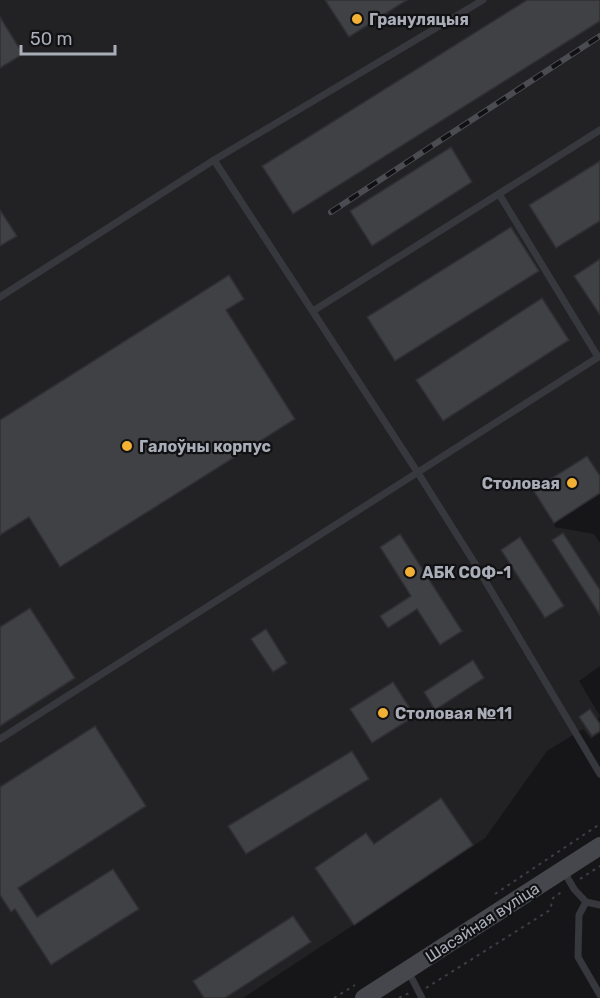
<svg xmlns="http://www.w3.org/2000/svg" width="600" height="998" font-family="Rubik,sans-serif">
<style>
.built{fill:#222225}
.building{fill:#404145;stroke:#303034;stroke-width:1.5}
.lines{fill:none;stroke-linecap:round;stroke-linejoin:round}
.path{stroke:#3d3f44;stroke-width:2;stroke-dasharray:3 4.5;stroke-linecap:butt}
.service{stroke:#37383d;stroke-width:7}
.secondary{stroke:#45474d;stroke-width:18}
.rail-casing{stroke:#4a4c52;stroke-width:6}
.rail{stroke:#111113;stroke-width:4;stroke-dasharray:11;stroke-linecap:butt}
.poi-dot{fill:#f2b134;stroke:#111113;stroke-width:2}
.labels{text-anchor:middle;stroke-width:4.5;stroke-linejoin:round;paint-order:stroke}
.poi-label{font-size:16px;font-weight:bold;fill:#a8adb8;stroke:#111113;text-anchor:start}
.street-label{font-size:16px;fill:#a8adb8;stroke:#111113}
</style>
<rect width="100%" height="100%" fill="#161618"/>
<path class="built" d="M0 0H600V493L554 523 555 527 594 534 600 543V666L579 681 600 716 598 719 600 722V733L591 739 583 729 547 751 485 838 243 998H0Z"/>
<g class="building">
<path d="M325 0H407L349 37Z"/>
<path d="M527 0H600V21L293 214 262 166Z"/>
<path d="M0 17 23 54 0 68Z"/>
<path d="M451 147 472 182 372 246 350 211Z"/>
<path d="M600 161V221L556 248 529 205Z"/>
<path d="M0 210 17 236 0 246Z"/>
<path d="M511 227 539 271 395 361 367 317Z"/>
<path d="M600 259V315L574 276Z"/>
<path d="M229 275 244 299 226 310 295 419 60 567 29 517 0 535V420Z"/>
<path d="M542 298 569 340 443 421 416 380Z"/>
<path d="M587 456 600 476V493L554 523 533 490Z"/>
<path d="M563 533 600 590V615L552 540Z"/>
<path d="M400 534 462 631 440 645 417 609 388 628 380 616 411 596 380 547Z"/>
<path d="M520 537 564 606 545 618 501 550Z"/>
<path d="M30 608 75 678 0 726V627Z"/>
<path d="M266 629 287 663 273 672 251 639Z"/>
<path d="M473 660 484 678 435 710 424 692Z"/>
<path d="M393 682 415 716 372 743 350 709Z"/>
<path d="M590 709 600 724V731L592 736 579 717Z"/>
<path d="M95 726 146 806 18 888 37 917 113 869 139 909 51 965 15 909 11 912 0 895V787Z"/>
<path d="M352 751 369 779 246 854 228 826Z"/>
<path d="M441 798 473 845 354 925 315 868 366 833 374 844Z"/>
<path d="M293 916 311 942 225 998H204L193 981Z"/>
</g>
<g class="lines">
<g class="path">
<path d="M580 879 600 866"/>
<path d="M495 894 600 824"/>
<path d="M426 988 550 910 553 898 563 891"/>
<path d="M334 998 355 985"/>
<path d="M399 998 409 993"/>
</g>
<g class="service">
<path d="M483 0 214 160 418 473 474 562 600 774"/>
<path d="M499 194 598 357"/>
<path d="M0 297 214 160"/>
<path d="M313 311 600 130"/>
<path d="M0 739 600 356"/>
<path d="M563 870 574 889 586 902 600 905"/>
<path d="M586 902 579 915 578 957 600 995"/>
<path d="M408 971 422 998"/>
</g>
<path class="secondary" d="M364 998 600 846"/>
<defs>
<path id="rail" d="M331 212 600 36"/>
</defs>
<use href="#rail" class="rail-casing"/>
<use href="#rail" class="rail"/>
</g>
<g class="poi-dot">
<circle cx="357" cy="19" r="6"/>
<circle cx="127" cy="446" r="6"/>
<circle cx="572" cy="483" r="6"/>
<circle cx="410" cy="572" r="6"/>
<circle cx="383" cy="713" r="6"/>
</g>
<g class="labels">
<g class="poi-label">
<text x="369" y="25">Грануляцыя</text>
<text x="139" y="452">Галоўны корпус</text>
<text x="560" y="489" text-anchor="end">Столовая</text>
<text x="422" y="578">АБК СОФ-1</text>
<text x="395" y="719">Столовая №11</text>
</g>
<g class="street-label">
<text transform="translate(482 922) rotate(-33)" y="6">Шасэйная вуліца</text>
</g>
</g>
<path d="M21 45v9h94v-9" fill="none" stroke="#a8adb8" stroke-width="3"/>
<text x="30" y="45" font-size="18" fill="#a8adb8" stroke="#111113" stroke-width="4.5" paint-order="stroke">50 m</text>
</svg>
